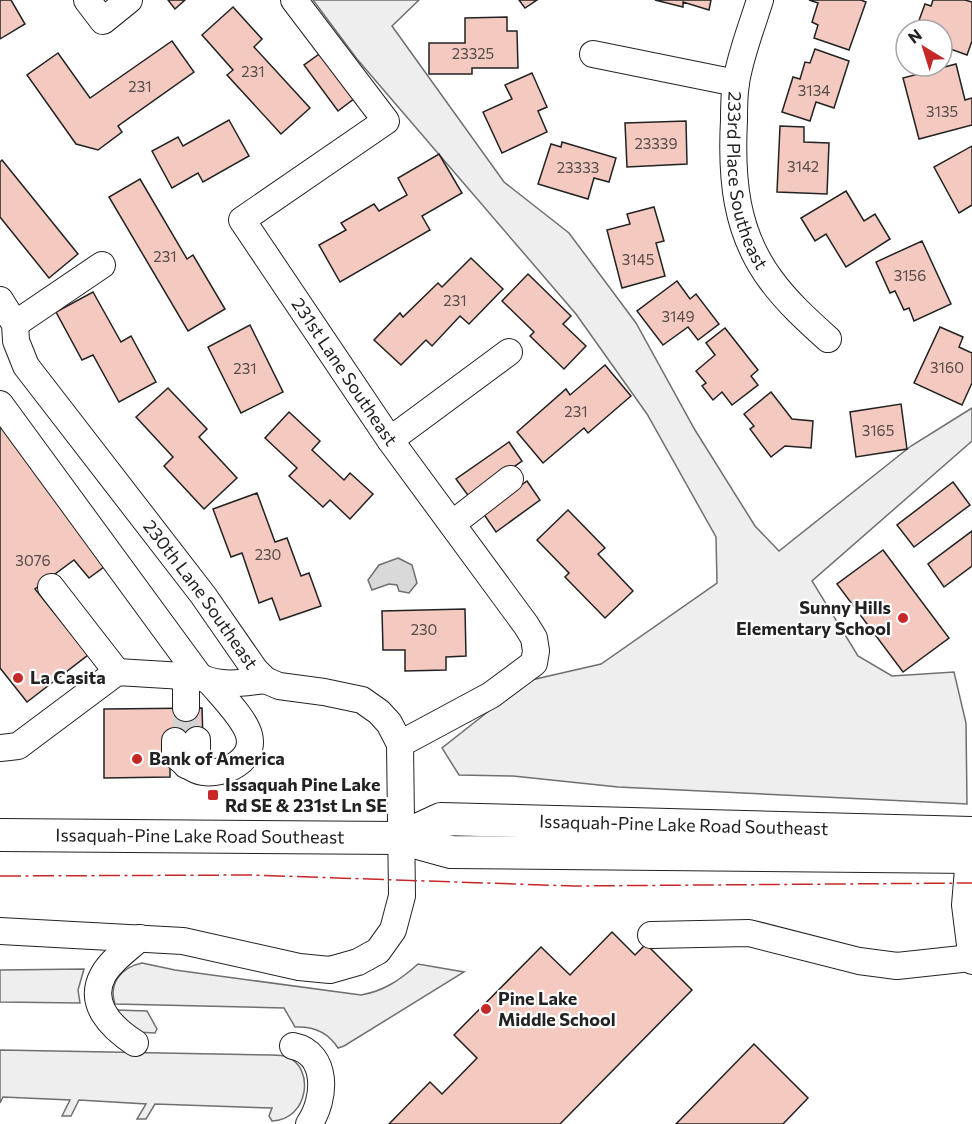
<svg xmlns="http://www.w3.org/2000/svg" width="972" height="1124" font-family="Commissioner,sans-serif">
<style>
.green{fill:#eee;stroke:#6f6f6f;stroke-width:1.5}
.water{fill:#d9d9d9;stroke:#6f6f6f;stroke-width:1.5}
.building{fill:#f3c9c0;stroke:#222;stroke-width:1.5}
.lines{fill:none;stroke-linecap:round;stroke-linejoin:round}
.minor-tunnel{stroke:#d3d3d3;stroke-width:26;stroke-dasharray:26 13;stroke-linecap:butt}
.minor-casing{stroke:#222;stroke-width:28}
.major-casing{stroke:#222;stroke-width:34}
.minor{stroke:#fff;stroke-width:26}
.major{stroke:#fff;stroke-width:32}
.power{stroke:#c62828;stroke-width:1.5;stroke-dasharray:21 4.5 3 4.5;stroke-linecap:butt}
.poi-dot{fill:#c62828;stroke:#fff;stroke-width:2}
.labels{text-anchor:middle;stroke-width:4.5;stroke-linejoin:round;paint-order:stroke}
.number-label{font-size:15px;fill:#564c4a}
.street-label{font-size:18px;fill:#222;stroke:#fff}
.poi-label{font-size:18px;font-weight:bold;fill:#222;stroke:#fff;text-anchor:start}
</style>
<rect width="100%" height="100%" fill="#fff"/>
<g class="green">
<path d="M313 0H419L392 26 504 182 569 233 636 323 695 430 755 526 779 551 911 446 972 408V441L812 581 858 656 892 676 954 672 966 723 967 804 618 787 513 776 459 775 442 748 527 681 601 664 717 583 716 537 647 414 576 314 357 59Z"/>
<path d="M142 963 175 970 361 995C384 991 400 980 418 964L464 972 344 1046 338 1048C328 1032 313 1026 295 1027L284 1008 115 1004C108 983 122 967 142 963Z"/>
<path d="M84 969 78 990 80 1003 0 1002V970Z"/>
<path d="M116 1010 147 1011 157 1029 155 1033 135 1032Z"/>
<path d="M0 1050 272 1055C277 1055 282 1055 287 1057 315 1067 309 1120 272 1121L269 1116 272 1108 155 1104 146 1119H137L146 1104 79 1100 71 1116H62L70 1100 3 1097 0 1103Z"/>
</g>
<path class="water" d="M398 558 412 565 417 583 409 593 399 591 397 585 389 584 372 590 368 580 379 565Z"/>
<g class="building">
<path d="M0 0H11L25 24 0 39Z"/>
<path d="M168 0H185L175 9Z"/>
<path d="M519 0H537L525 8Z"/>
<path d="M655 0H711L709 10 683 2V7Z"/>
<path d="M809 0H861L866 2 849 50 814 38 818 25 812 22 818 3Z"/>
<path d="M933 0H965L972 2V41L967 55 942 46V30H926L927 26 918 23 925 4 931 6Z"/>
<path d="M233 7 262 39 254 47 310 108 281 134 227 75 233 70 202 35Z"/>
<path d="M507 17V31H517L518 68H472V74H429V43H465V18Z"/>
<path d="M172 41 194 72 118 126 122 132 98 150 76 144 27 75 58 53 90 98Z"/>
<path d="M815 49 849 61 834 108 816 102 810 121 782 112 793 77 800 79 805 62 810 63Z"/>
<path d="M322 52 355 98 338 111 304 65Z"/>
<path d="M956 64 965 100 972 98V125L919 139 903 78Z"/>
<path d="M532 73 547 107 538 111 547 132 502 153 483 112 512 99 505 85Z"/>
<path d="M229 120 249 156 203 182 198 173 172 188 152 151 178 137 183 146Z"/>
<path d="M686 121 687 164 627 167 625 123Z"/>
<path d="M780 126 804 127V142L829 143 827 194 777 192Z"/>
<path d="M562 142 616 158 609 182 594 178 588 199 538 184 551 144 561 147Z"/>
<path d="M972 146V205L959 213 934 167Z"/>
<path d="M439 154 462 193 422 216 430 230 340 282 319 245 346 230 341 223 374 204 379 211 407 195 398 178Z"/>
<path d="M2 160 78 254 49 278 0 217V162Z"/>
<path d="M140 179 187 259 193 255 225 309 188 331 109 197Z"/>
<path d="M846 191 864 221 875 214 890 239 846 267 826 234 815 241 801 218Z"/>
<path d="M654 207 664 241 656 243 665 276 622 288 607 230 630 224 627 214Z"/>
<path d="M922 241 951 304 914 321 909 308 904 310 895 291 890 293 876 262Z"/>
<path d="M471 258 503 289 469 324 460 316 432 346 426 340 401 365 374 340 400 313 403 317 438 283 442 287Z"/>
<path d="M528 274 571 316 563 324 586 346 564 369 530 336 534 332 502 301Z"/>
<path d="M677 281 690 299 696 294 719 324 698 340 688 327 663 345 637 311Z"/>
<path d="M93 292 121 342 131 336 156 382 119 402 93 355 82 360 56 312Z"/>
<path d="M250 325 283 392 241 413 208 347Z"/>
<path d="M940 327 963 337 959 347 972 353V383L962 405 914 383Z"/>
<path d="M725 328 758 370 751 376 758 385 732 405 722 392 713 400 702 386 706 383 696 371 715 355 706 343Z"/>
<path d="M605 365 631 396 588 433 584 428 543 463 517 432 566 389 570 395Z"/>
<path d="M168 388 207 429 199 437 237 478 204 509 164 466 173 457 136 417Z"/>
<path d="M771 392 792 419 813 421 811 448 785 446 771 457 750 429 754 426 744 414Z"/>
<path d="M901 404 907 449 856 457 850 412Z"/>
<path d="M289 412 320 441 312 450 344 480 350 473 373 494 350 519 330 500 323 507 289 476 297 468 265 438Z"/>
<path d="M0 420 112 561 89 578 74 560 35 589 88 655 27 702 0 668Z"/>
<path d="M509 442 522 461 470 498 456 479Z"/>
<path d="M527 481 540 500 496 532 483 513Z"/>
<path d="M953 482 970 505 914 547 897 525Z"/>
<path d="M257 493 275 542 287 538 301 576 309 573 321 606 280 620 272 598 259 603 242 553 231 557 213 509Z"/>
<path d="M568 510 605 548 598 554 633 591 605 618 565 577 569 573 537 540Z"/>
<path d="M972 531V566L944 587 928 564Z"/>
<path d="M883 550 949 638 903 672 837 584Z"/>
<path d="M465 609 466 656 446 657V670L405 671V650H383L382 611Z"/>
<path d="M202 708 203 740 170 741V777L104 778V709Z"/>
<path d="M612 932 635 955 646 944 692 990 560 1124H389L430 1082 442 1094 477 1058 454 1035 541 947 570 975Z"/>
<path d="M754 1044 808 1098 783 1124H676Z"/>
</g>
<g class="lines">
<path class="minor-tunnel" d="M186 708V740"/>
<defs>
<g id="minor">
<path d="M87 0 103 21 129 0"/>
<path id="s1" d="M294 0 386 121 242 220 390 440 526 625 534 638 536 651 534 663 491 695 400 744"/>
<path id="s2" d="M760 0C752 26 740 56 736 83 734 95 734 108 734 120 731 177 735 232 771 280 787 302 807 320 828 339"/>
<path d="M593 54 736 83"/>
<path id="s3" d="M0 300 15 324 16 341 26 366 203 595 255 670 265 680 279 686 324 692 362 700 379 712 389 723 400 744 402 896 393 930 378 951 358 962 330 970 299 967 183 941 0 931"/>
<path d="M15 324 102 265"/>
<path d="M0 404 200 677"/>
<path d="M390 440 509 352"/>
<path d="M452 524 510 479"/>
<path d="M51 587 117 672"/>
<path d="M186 676V708"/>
<path d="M175 741V755C183 762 192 770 203 772 224 775 256 761 249 735 245 719 222 696 211 683"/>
<path d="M0 748 18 746 117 672 200 677C220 687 243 683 265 680"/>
<path d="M186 765 197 755V740"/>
<path d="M969 857 965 905 972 961"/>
<path d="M651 935 749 933 859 961 897 966 971 958"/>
<path d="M135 1043C112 1028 87 1004 103 975 111 960 128 949 140 938"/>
<path d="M293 1046C329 1053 326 1100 309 1124"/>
</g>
<g id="major">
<path id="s4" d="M0 835 400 838 451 852 972 857"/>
<path id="s5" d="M400 838 441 819 972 833"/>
</g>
</defs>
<use href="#minor" class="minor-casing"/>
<use href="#major" class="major-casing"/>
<use href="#minor" class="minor"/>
<use href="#major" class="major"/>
<path class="power" d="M0 876 252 875 574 886 972 883"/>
</g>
<g class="poi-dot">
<circle cx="903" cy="618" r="6"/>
<circle cx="18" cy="678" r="6"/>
<circle cx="137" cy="759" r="6"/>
<rect x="207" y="789" width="12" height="12" rx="3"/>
<circle cx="486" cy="1009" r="6"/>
</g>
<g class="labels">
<g class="number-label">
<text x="473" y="59">23325</text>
<text x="253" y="77">231</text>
<text x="140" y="92">231</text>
<text x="814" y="96">3134</text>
<text x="942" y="117">3135</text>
<text x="656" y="149">23339</text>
<text x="803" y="172">3142</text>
<text x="578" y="173">23333</text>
<text x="165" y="262">231</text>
<text x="638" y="265">3145</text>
<text x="910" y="281">3156</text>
<text x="455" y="306">231</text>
<text x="678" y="322">3149</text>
<text x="947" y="373">3160</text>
<text x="245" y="374">231</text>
<text x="576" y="417">231</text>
<text x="878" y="436">3165</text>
<text x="268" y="560">230</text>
<text x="33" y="566">3076</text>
<text x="424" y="635">230</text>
</g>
<g class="street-label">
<text dy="6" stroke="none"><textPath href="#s2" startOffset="186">233rd Place Southeast</textPath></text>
<text dy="6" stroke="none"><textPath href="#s1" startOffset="510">231st Lane Southeast</textPath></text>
<text dy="6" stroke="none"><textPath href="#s3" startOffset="360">230th Lane Southeast</textPath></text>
<text dy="6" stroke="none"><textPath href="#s5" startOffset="288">Issaquah-Pine Lake Road Southeast</textPath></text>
<text dy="6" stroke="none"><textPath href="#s4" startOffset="200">Issaquah-Pine Lake Road Southeast</textPath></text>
</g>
<g class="poi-label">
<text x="891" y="614" text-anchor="end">Sunny Hills<tspan x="891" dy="21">Elementary School</tspan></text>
<text x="30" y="684">La Casita</text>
<text x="149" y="765">Bank of America</text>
<text x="225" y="791">Issaquah Pine Lake<tspan x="225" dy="21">Rd SE &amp; 231st Ln SE</tspan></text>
<text x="498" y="1005">Pine Lake<tspan x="498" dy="21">Middle School</tspan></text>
</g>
</g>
<g transform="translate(924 48) rotate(322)"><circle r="28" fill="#ffffff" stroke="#a7a7a7" stroke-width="1.5"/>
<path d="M0-4.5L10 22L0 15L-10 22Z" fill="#c62828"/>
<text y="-9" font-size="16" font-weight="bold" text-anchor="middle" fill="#222222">N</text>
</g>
</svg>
